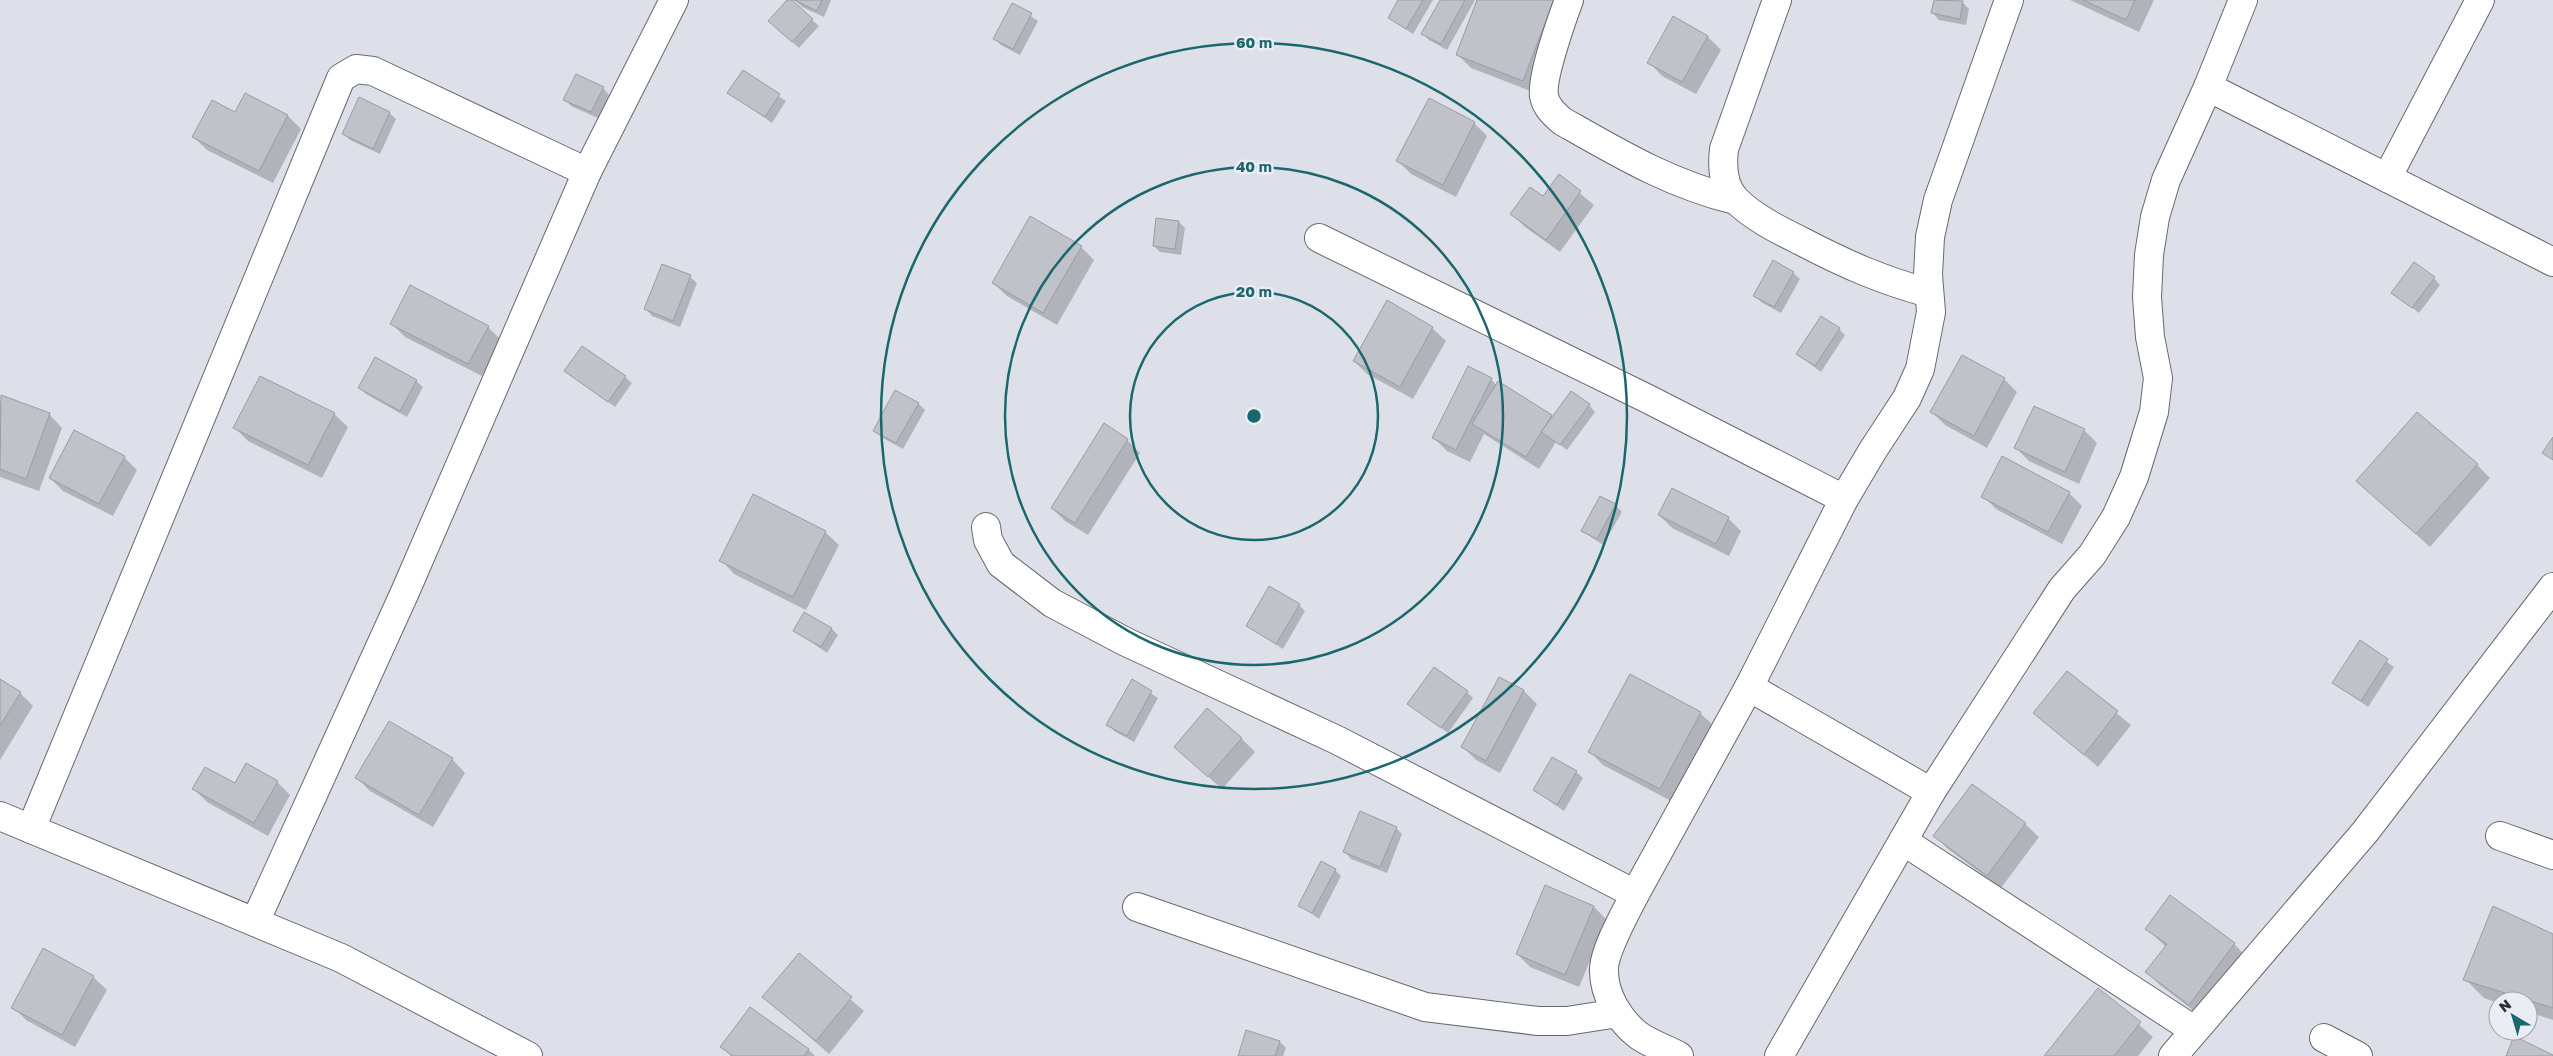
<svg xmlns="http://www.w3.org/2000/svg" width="2553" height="1056" font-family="'Golos Text',sans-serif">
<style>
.shadow{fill:#0003}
.building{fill:#bfc2c9;stroke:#9a9ca4}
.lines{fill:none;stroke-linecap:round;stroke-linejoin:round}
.minor-casing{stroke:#676970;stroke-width:30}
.minor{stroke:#fff;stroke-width:28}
.ring{fill:none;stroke:#1b676e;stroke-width:2.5}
.centre{fill:#1b676e;stroke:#ebedf5;stroke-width:2.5}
.ring-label{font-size:15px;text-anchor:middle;font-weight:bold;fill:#1b676e;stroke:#ebedf5;stroke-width:5;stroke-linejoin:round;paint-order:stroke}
</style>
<rect width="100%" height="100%" fill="#dde0e8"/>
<g class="shadow">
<path d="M788 0 819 26 799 48 776 27Z"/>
<path d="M795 0H831L824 17 802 7Z"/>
<path d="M1399 0H1433L1413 34 1389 18Z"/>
<path d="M1442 0H1475L1447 50 1429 40 1423 34Z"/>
<path d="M1479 0H1552L1566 14 1536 93 1471 68 1458 55Z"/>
<path d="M1936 0 1963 3 1969 9 1966 25 1939 20 1933 13Z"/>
<path d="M2070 0H2154L2139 32Z"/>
<path d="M1013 4 1038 21 1020 55 1001 45 994 38Z"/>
<path d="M1674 18 1708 37 1721 50 1696 94 1662 76 1649 62Z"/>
<path d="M743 72 786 101 772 123 729 93Z"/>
<path d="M603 88 609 95 598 118 571 106 565 99Z"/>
<path d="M245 94 288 116 301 129 273 183 207 150 194 137 235 114Z"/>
<path d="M389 113 396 119 380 154 350 140 344 134Z"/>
<path d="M1474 123 1487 136 1456 197 1411 174 1398 161Z"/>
<path d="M1559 176 1594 205 1560 252 1525 227 1512 214 1543 198Z"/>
<path d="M1179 222 1185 228 1181 255 1160 252 1154 246Z"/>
<path d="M1081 247 1094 260 1057 325 1007 296 993 283Z"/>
<path d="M1793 273 1800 279 1781 313 1761 302 1755 295Z"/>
<path d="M690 277 697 283 680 327 652 316 646 309Z"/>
<path d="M2434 278 2440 285 2419 313 2393 293Z"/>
<path d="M392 324 488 327 501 340 482 376 405 337Z"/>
<path d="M1432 328 1446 341 1413 399 1367 374 1354 361Z"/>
<path d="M1839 329 1845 335 1821 372 1797 354Z"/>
<path d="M566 371 625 377 632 383 615 407Z"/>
<path d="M1491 379 1497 386 1553 417 1589 405 1595 412 1567 450 1556 442 1539 469 1484 434 1470 462 1447 451 1434 438Z"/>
<path d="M2004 379 2017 392 1987 448 1945 425 1932 412Z"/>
<path d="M416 381 423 387 407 417 366 394 360 388Z"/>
<path d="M2 397 49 414 62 428 39 491 0 477V403Z"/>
<path d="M919 404 925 410 903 449 881 437 875 431Z"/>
<path d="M334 414 348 427 322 478 248 441 235 428Z"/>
<path d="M2084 430 2097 443 2079 484 2029 461 2016 448Z"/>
<path d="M1127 440 1140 453 1088 535 1065 521 1052 508Z"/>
<path d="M124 457 137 470 113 516 63 491 50 478Z"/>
<path d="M2477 465 2490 478 2430 547 2357 481Z"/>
<path d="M2069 493 2082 506 2062 544 1996 509 1983 496Z"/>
<path d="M754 496 825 532 839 545 806 610 734 574 721 560Z"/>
<path d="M1615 505 1622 512 1603 545 1582 531Z"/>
<path d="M1659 515 1728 518 1741 531 1729 556 1672 528Z"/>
<path d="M1299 605 1305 611 1283 649 1247 626Z"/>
<path d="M832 629 838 635 827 653 795 631Z"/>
<path d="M2360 642 2394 667 2368 707 2334 683Z"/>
<path d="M2067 673 2131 725 2098 767 2035 713Z"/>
<path d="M1500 678 1524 691 1537 704 1500 773 1476 760 1463 747Z"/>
<path d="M0 680 20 693 33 706 0 760Z"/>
<path d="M1132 681 1158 698 1134 742 1114 731 1108 724Z"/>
<path d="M1467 692 1473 698 1448 733 1409 704Z"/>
<path d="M1700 713 1714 726 1673 802 1603 765 1590 752Z"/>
<path d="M1242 739 1255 752 1222 789 1175 747Z"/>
<path d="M1553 758 1576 772 1583 778 1564 811 1534 790Z"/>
<path d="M452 759 465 773 433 827 370 791 357 778Z"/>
<path d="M277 782 290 795 268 836 207 802 194 789Z"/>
<path d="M1972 786 2025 824 2039 837 2001 888 1948 849 1935 836Z"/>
<path d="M1396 828 1402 834 1387 873 1351 859 1345 852Z"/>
<path d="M1335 870 1341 876 1319 919 1299 905Z"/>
<path d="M1545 887 1594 907 1607 920 1579 987 1530 967 1517 954Z"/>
<path d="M2147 929 2234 944 2247 957 2202 1017 2160 985 2147 972 2166 947Z"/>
<path d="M2553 935V1020L2528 1012V1001H2498V1003L2484 998 2465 979Z"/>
<path d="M799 955 864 1011 829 1054 764 997Z"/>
<path d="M93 977 107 990 75 1047 26 1020 13 1007Z"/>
<path d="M2099 990 2153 1037 2138 1056H2045Z"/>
<path d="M750 1008 809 1050 815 1056H731L722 1047Z"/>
<path d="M1280 1042 1286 1048 1283 1056H1239Z"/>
</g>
<g class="building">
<path d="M787 0H792L813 19 792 42 768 21Z"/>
<path d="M794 0H822L817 11Z"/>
<path d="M1398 0H1423L1406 29 1388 18Z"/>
<path d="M1440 0H1465L1441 44 1421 34Z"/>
<path d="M1477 0H1554L1523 81 1456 55Z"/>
<path d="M1934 0 1963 1 1960 19 1931 13Z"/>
<path d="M2083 0H2135L2126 20Z"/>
<path d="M1012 3 1032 13 1013 49 993 39Z"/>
<path d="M1673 16 1708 36 1682 82 1647 63Z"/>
<path d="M743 70 780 94 765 117 727 93Z"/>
<path d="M576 74 604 87 591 112 563 100Z"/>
<path d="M245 93 288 115 259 171 192 137 212 100 235 112Z"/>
<path d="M359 97 390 112 373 149 342 134Z"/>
<path d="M1429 98 1475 122 1443 185 1396 161Z"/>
<path d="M1559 174 1581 191 1546 240 1510 214 1530 187 1543 196Z"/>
<path d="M1030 216 1082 246 1043 313 992 283Z"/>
<path d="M1156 218 1179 221 1175 249 1153 246Z"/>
<path d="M1773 260 1794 272 1774 307 1753 296Z"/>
<path d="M2414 262 2435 277 2412 308 2391 293Z"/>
<path d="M662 264 691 275 673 321 644 309Z"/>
<path d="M410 285 489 326 468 364 390 324Z"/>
<path d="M1387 300 1433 327 1400 387 1353 361Z"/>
<path d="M1821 316 1840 328 1815 366 1796 354Z"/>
<path d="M582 346 626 376 608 402 564 371Z"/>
<path d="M1962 355 2005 378 1974 436 1930 412Z"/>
<path d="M375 357 417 380 400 411 358 388Z"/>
<path d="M1468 366 1492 378 1456 450 1432 438Z"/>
<path d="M260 376 335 413 308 465 233 428Z"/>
<path d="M1498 381 1552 415 1526 457 1472 424Z"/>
<path d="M895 390 919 403 896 443 873 431Z"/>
<path d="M1571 391 1590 404 1560 445 1541 432Z"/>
<path d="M1 395 50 413 26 479 0 469Z"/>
<path d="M2034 406 2085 429 2065 472 2014 448Z"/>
<path d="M2417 412 2478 464 2416 534 2356 481Z"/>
<path d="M1104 423 1128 439 1075 523 1051 508Z"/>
<path d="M74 430 125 456 99 504 49 478Z"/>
<path d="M2553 437V460L2542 453Z"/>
<path d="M2002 456 2070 492 2048 532 1981 497Z"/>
<path d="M1672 488 1729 517 1716 544 1658 515Z"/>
<path d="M753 494 826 531 793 597 719 561Z"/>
<path d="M1600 496 1616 504 1597 539 1581 531Z"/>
<path d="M1269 586 1300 604 1276 644 1246 626Z"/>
<path d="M804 612 832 628 821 647 793 631Z"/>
<path d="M2360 640 2388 659 2361 701 2332 683Z"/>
<path d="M1434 667 1468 691 1441 728 1407 704Z"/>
<path d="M2067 671 2118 711 2084 755 2033 713Z"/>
<path d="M1630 674 1701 712 1660 789 1588 752Z"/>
<path d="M1499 677 1524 690 1486 761 1461 747Z"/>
<path d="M0 679 21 692 0 726Z"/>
<path d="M1132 679 1152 691 1127 736 1106 725Z"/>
<path d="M1207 708 1242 738 1208 777 1174 747Z"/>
<path d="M389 721 453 758 419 815 355 778Z"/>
<path d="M1552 757 1577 771 1557 805 1533 790Z"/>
<path d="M246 763 278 781 254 823 192 789 205 767 235 783Z"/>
<path d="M1972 784 2026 823 1987 876 1933 836Z"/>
<path d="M1360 811 1397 827 1380 867 1343 852Z"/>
<path d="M1321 861 1336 869 1312 913 1298 906Z"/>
<path d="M1545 885 1594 906 1565 975 1516 954Z"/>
<path d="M2170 895 2235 943 2189 1005 2145 972 2167 944 2145 929Z"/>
<path d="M2493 906 2553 934V1008L2463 980Z"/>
<path d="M43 948 94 976 62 1035 11 1008Z"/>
<path d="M799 953 852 997 816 1041 762 997Z"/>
<path d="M2098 988 2141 1022 2114 1056H2044Z"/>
<path d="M750 1007 809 1049 804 1056H733L720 1047Z"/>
<path d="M1246 1030 1280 1041 1275 1056H1238Z"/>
<path d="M2514 1036 2553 1055V1056H2506Z"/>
</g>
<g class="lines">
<defs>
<g id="minor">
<path d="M1569 0C1562 19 1541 78 1544 96 1546 107 1554 114 1562 121 1620 154 1670 184 1735 200"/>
<path d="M1777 0 1724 149C1722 166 1723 187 1736 200 1754 218 1779 230 1801 241 1845 264 1881 280 1929 293"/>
<path d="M2208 87 2553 262"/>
<path d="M2387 178 2480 0"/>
<path d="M1319 238 1648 399 1844 499"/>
<path d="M986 527 988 540 1001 564 1052 603 1126 642 1337 740 1635 894"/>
<path d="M1749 687 1931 792"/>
<path d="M0 816 341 958 528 1056"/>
<path d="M31 829 341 78 356 69 373 71 587 172"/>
<path d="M2500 836 2553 855"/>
<path d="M1903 841 2194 1030"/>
<path d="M1137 907 1425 1007 1538 1021H1567L1618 1013"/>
<path d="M255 922 405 592 587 172 674 0"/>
<path d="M2324 1038 2358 1056"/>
<path d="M1679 1056C1667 1049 1650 1044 1638 1035 1619 1020 1603 994 1604 968 1605 949 1626 912 1635 894L1749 687 1844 499 1873 450 1907 398 1920 369 1931 312 1928 275 1930 237 1938 200 2009 0"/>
<path d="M1779 1056 1931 792 2062 589 2092 555 2116 517 2134 477 2154 412 2158 378 2150 337 2147 297 2149 255 2155 217 2166 180 2208 87 2243 0"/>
<path d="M2173 1056 2365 832 2553 587"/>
</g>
</defs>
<use href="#minor" class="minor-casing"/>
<use href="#minor" class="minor"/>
</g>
<g class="ring">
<circle cx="1254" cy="416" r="124"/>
<circle cx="1254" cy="416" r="249"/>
<circle cx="1254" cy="416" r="373"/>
</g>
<circle cx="1254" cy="416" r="8" class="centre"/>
<g class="ring-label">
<text x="1254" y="48">60 m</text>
<text x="1254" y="172">40 m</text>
<text x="1254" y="297">20 m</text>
</g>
<g transform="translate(2513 1016) rotate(322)"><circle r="24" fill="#ebedf5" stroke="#9fa1a7"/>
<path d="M0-4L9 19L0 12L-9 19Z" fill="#1b676e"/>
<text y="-8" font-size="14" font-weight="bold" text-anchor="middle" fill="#2e2f31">N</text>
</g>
</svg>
